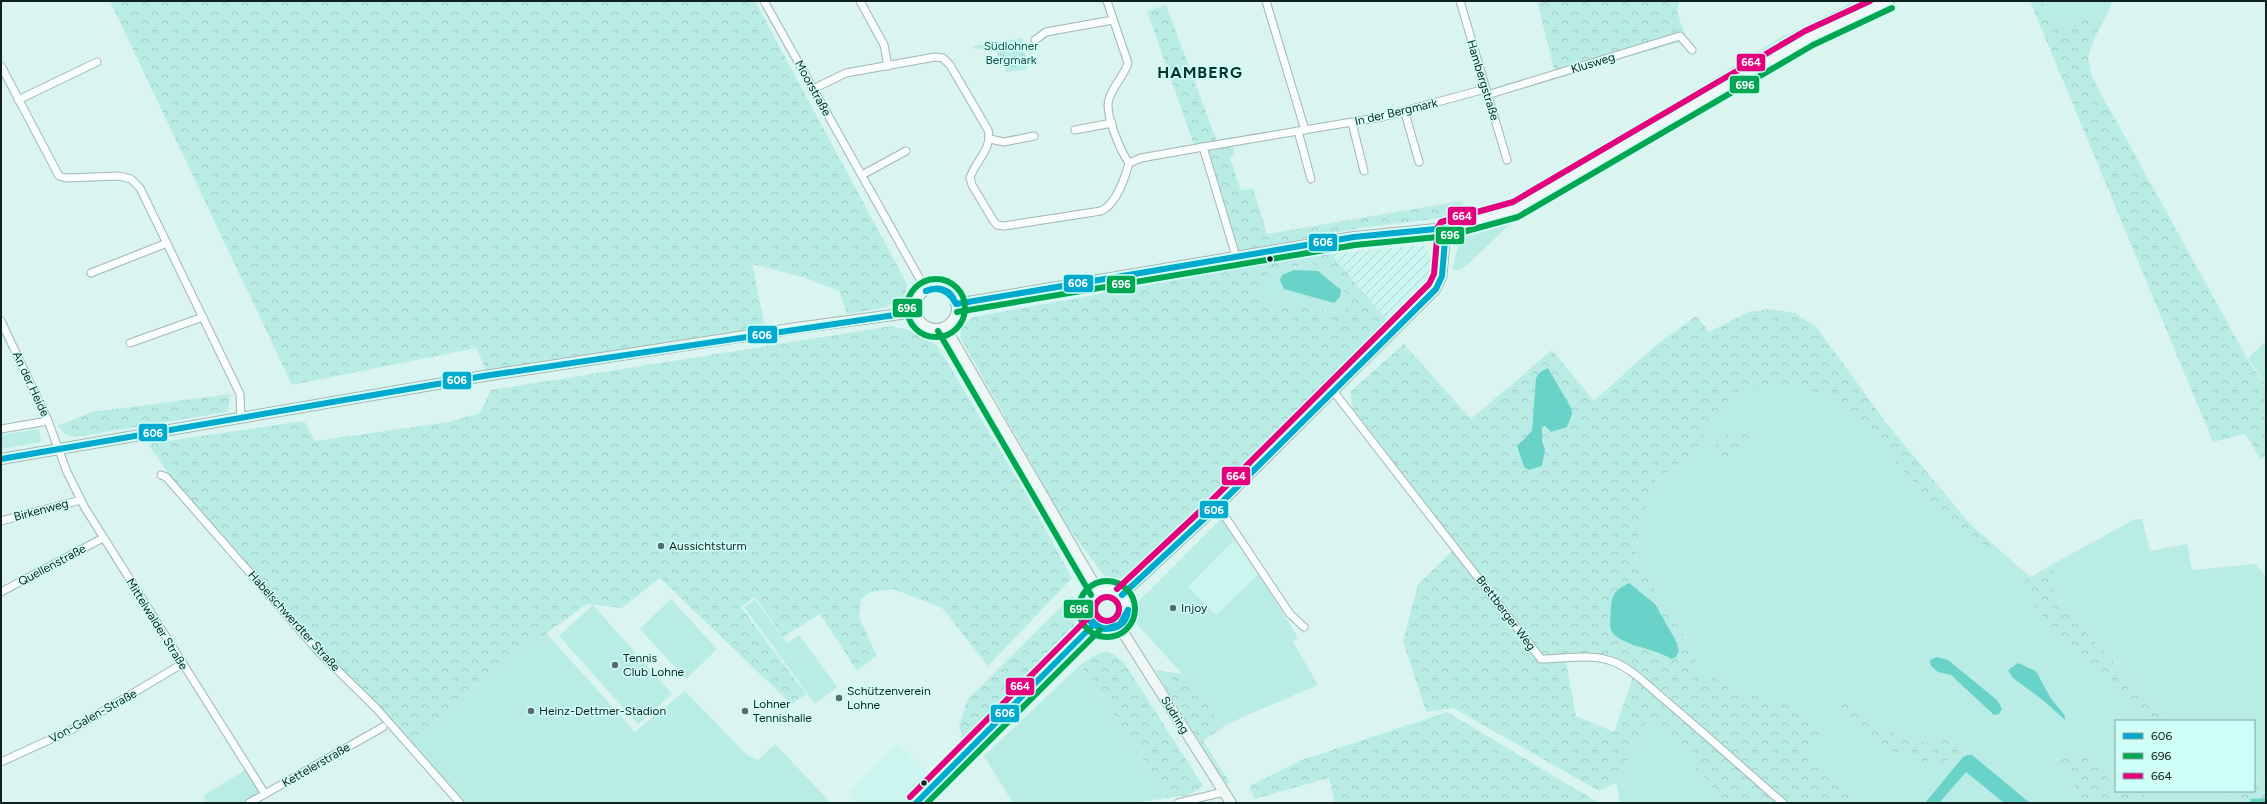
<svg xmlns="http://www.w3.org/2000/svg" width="2267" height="804" font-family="Figtree,sans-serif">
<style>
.built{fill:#cbf5ef}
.industrial{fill:url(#industrial-furrows)}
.grass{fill:#baece6}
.forest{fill:url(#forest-crowns);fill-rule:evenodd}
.park{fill:url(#park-tufts)}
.water{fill:#6ad3c9}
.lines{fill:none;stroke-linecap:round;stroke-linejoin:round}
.minor-casing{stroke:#a2b7b4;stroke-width:9}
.tertiary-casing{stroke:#a2b7b4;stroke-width:11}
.secondary-casing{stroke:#a2b7b4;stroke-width:12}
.minor{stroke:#f9fdfd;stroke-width:7}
.tertiary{stroke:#f9fdfd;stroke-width:9}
.secondary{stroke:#eef7f5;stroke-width:10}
.bus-1-casing{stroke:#d0fff8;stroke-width:9}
.bus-2-casing{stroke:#d0fff8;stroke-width:9}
.bus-3-casing{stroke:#d0fff8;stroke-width:9}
.bus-1{stroke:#00a9ce;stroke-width:6}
.bus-2{stroke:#00a651;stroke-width:6}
.bus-3{stroke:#e5007d;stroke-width:6}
.bus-dot{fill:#102220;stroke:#d0fff8;stroke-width:1.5}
.poi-dot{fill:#576c69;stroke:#d0fff8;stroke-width:1.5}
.labels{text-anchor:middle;stroke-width:3;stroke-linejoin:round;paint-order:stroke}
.park-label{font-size:12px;fill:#17504a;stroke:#d0fff8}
.street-label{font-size:12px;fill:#102220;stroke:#d0fff8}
.poi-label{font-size:12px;fill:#102220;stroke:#d0fff8;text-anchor:start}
.district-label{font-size:16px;font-weight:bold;letter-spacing:1px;fill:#063430;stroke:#d0fff8}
.line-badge{stroke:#d0fff8;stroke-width:1.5}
.badge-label{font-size:11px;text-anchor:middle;font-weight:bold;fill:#fff}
</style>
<defs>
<pattern id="industrial-furrows" width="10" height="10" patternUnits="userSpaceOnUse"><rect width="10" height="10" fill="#cbf5ef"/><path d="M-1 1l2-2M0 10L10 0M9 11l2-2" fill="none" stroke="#add2cd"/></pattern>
<pattern id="forest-crowns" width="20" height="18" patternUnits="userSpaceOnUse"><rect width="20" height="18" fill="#baece6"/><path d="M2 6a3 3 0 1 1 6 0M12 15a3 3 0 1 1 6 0" fill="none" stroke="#9fcac5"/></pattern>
<pattern id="park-tufts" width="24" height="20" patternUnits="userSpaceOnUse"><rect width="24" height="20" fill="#baece6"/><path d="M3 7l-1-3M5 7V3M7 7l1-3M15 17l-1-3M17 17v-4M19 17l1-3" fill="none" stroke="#9fcac5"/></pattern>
</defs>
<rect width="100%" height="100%" fill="#daf4f0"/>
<g class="built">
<path d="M1235 539 1259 574 1215 615 1188 587Z"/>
<path d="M897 743 932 777 904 803H857L848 793Z"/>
</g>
<path class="industrial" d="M1423 245 1428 251 1431 260 1429 278 1425 286 1387 321 1331 254Z"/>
<g class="grass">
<path d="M2043 1H2112L2108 12 2106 9C2083 22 2052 41 2043 1Z"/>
<path d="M1510 224 1465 267 1458 270H1452L1459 243 1463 238Z"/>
<path d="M1308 264C1313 264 1320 264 1324 265 1340 273 1347 296 1345 311L1332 313 1299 303 1270 302 1262 296 1260 288 1267 275 1287 268Z"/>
<path d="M1816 327 1887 424 1969 523 2030 577 2168 721H2116V791H2254L2266 784V803H1620L1616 783 1649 718 1695 671 1696 655 1635 558 1652 483 1694 454 1712 419Z"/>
<path d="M2266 341V384L2248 358Z"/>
<path d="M39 429 41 442 1 449V435Z"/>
<path d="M1222 518 1235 539 1188 587 1216 615 1259 574 1298 638 1293 642 1318 685 1243 717 1223 727 1197 690 1135 622 1137 603Z"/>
<path d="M2135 519H2142L2150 551 2187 544 2192 570 2256 564 2266 577V778L2254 779V721H2171L2064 610 2053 591V564Z"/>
<path d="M671 599 717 649 686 679 640 629Z"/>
<path d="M755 600 787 643 799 635 837 687 815 704 744 607Z"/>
<path d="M593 605 672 694 638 724 559 636Z"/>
<path d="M546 633 635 732 685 691 747 755 758 760 775 744 831 803H466L412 742 473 686Z"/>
<path d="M1080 665 1168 798 1131 803H1013L984 756Z"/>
<path d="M248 768 265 794 249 803H208L203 796Z"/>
</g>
<g class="forest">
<path d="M110 1H755L907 284 905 297 892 301 888 307 847 314 839 291 806 278 752 264 765 327 487 372 476 348 292 385Z"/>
<path d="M1537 1H1679L1677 11 1684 33 1680 42 1556 77Z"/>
<path d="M1856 1H1872L1829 21 1598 159 1526 196V191L1578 162 1780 38Z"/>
<path d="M2030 1H2043C2052 41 2084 22 2106 9L2108 12 2095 37 2088 57 2092 77 2252 367 2266 384V457L2260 459 2246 434 2213 442Z"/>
<path d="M1166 5 1219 147 1232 145 1235 155 1230 157 1241 191 1253 188 1267 234 1461 201 1466 212 1441 218 1360 228 1239 251 1206 144 1194 145 1147 11Z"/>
<path d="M1331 254 1387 321V332L1325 395 1139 568 1118 579 1105 577 1067 526 960 337 961 326 973 317 1236 269ZM1308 264C1313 265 1321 264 1324 266 1340 275 1347 295 1345 311L1332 313 1299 303 1270 302 1262 296 1260 288 1267 275 1287 268Z"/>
<path d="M1770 309 1795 313 1816 327 1887 424 1969 523 2006 556 1989 548 1954 525 1853 417 1816 392 1787 388 1745 391 1712 419 1694 454 1652 483 1635 558 1696 655V671L1790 707 1824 731 1807 755 1856 803H1788L1670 697 1638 672 1611 657 1597 654 1543 656 1353 409 1350 392 1404 344 1471 419 1552 350 1594 401 1655 346 1696 316 1709 332 1748 312ZM1537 378 1567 401 1571 408 1551 432 1545 426H1542V440L1544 444 1521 441 1528 437 1532 431ZM1629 583 1655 604 1675 639 1679 651 1676 657 1671 659 1659 651 1630 643Z"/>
<path d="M892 326 912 331 937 345 1026 494 1072 578 988 666 942 608 893 589 871 592 861 599 859 617 877 656 857 671 820 614 783 637 755 597 741 607 806 694 791 704 660 578 622 608 587 604 473 686 412 742 371 697 319 647 178 487 148 444 304 421 315 441 449 422 480 413 491 390Z"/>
<path d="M231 394 227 412 75 437 65 434 57 426 92 412Z"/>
<path d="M1741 426 1751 427 1756 435C1739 446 1738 459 1715 458L1709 451 1727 434Z"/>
<path d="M1453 550 1540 663 1566 662 1576 716 1614 732 1633 677 1777 803H1727L1649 718 1616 783 1599 791 1453 708 1426 712 1403 641 1418 585Z"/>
<path d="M2053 564V591L2064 610 2171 721H2149L2054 629 2017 585Z"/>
<path d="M1073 595 1074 628 969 741 963 739 959 727 967 700Z"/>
<path d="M1106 652 1113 654 1125 664 1203 786 1189 795 1168 798 1080 665 1095 655Z"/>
<path d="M1155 670 1182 674 1197 690 1223 727 1203 741 1230 783 1226 784Z"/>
<path d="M1835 697C1856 710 1901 742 1925 743 1934 743 1941 740 1949 736L1960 744 1959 757 1938 763 1905 758 1852 728 1832 706Z"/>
<path d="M1447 712 1599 803H1335L1329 778 1254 799 1249 786 1302 760Z"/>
<path d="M2072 752 2088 753 2101 764 2114 791C2133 792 2139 788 2154 803H2072L2080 794C2075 781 2059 776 2057 761L2059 756Z"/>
<path d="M2266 778V798L2251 799V803H2235L2222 791H2254V779Z"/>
</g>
<path class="park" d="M1022 38 1027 69 1007 72 996 51 973 48V46Z"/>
<g class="water">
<path d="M1294 270 1318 271 1341 290 1340 297 1334 303 1284 289 1280 280 1282 275Z"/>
<path d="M1548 368 1571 408 1572 414 1567 427 1551 432 1545 426 1542 427V440L1545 450 1542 466 1529 470 1524 467 1517 446 1532 431 1536 378 1540 372Z"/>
<path d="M1629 583 1655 604 1675 639 1679 651 1676 657 1671 659C1656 648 1619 646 1611 630 1609 624 1611 614 1611 608 1611 594 1617 589 1629 583Z"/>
<path d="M1937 657 1948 660 1997 700 2002 709 1999 714 1994 715 1951 675 1938 672 1931 666 1930 660Z"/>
<path d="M2018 663 2036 671 2050 697 2065 716V720L2044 701 2013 678 2008 670Z"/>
<path d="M1968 755H1972L2030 803H2004L1966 772 1939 803H1925L1963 757Z"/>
<path d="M2266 798V803H2251L2250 799Z"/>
</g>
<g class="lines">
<defs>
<g id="minor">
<path d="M764 1 926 290"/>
<path d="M860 1 884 45 888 66"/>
<path d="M1107 1 1128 63C1124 76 1113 86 1109 99 1104 113 1121 152 1129 163"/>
<path d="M1266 1 1305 130"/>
<path d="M1460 1 1507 160"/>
<path d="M1035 40 1046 32 1113 20"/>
<path d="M1 66 59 176 66 178 119 176 131 179 140 188 240 394 241 419"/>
<path d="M813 89 846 73 935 57 943 58 950 65 988 130C993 149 975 161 970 178L972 185 993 220 997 225 1004 226 1101 211C1116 204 1125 178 1129 163L1141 158 1203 147 1238 263"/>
<path d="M1487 95 1680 36 1692 50"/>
<path d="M18 100 97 62"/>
<path d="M1405 113 1419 162"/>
<path d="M1352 123 1364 171"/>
<path d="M1075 130 1112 123"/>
<path d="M1298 131 1311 179"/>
<path d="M990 139 1004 142 1034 136"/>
<path d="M1203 147 1382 117 1485 89"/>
<path d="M862 175 906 151"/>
<path d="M91 273 167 243"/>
<path d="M1 321 48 421 67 472 85 508 265 794"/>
<path d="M130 343 203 317"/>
<path d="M1334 392 1541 659C1562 659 1588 654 1608 660 1630 666 1648 686 1665 700 1705 734 1744 769 1783 803"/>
<path d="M1 429 48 421"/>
<path d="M161 475 166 477 320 653 377 709 460 803"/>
<path d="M1218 506 1290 614 1304 627"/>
<path d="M1 521 81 500"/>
<path d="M1 592 103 538"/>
<path d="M1 762 71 730 182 664"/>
<path d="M249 803 383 727"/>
<path d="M1178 803 1224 792"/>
</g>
<g id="tertiary">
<path d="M1122 595 1218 506 1436 289 1442 276 1446 228"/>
<path d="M916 803 1094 624"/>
</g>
<g id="secondary">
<circle cx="936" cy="308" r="21"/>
<path d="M956 304 1354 237 1446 228 1481 220 1516 209 1809 38 1889 1"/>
<path d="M945 327 1098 591"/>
<path d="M1 459 484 376 797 328 915 312"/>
<circle cx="1107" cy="609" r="20"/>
<path d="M1119 626 1231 803"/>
</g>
</defs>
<use href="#minor" class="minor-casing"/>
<use href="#tertiary" class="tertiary-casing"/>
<use href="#secondary" class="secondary-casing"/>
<use href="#minor" class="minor"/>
<use href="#tertiary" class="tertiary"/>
<use href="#secondary" class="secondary"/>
<defs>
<g id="bus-1">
<path d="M926 291C937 286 950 288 955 302"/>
<path d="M926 291C938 286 948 290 955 302"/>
<path d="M956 304 1354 237 1446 228"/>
<path d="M1 459 484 376 915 312"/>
<path d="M1122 595 1218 506 1436 289 1442 276 1446 228"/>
<path d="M1087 605C1087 617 1094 626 1105 629L1120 624 1128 610"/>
<path d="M1087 605C1079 631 1126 640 1128 610"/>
<path d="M916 803 1094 624"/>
</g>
<g id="bus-2">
<circle cx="936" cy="308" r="29"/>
<path d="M957 312 1355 245 1448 236 1518 217 1813 45 1892 8"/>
<path d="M938 331 1091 595"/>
<circle cx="1107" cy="609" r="28"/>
<path d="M927 803 1100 630"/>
</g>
<g id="bus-3">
<path d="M1117 589 1212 500 1429 284 1434 274 1438 227 1441 222 1513 202 1805 31 1870 1"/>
<circle cx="1107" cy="609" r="12"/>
<path d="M910 797 1088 618"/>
</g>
</defs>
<use href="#bus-1" class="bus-1-casing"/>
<use href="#bus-2" class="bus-2-casing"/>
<use href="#bus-3" class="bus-3-casing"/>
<use href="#bus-1" class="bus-1"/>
<use href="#bus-2" class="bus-2"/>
<use href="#bus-3" class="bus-3"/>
</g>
<g class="bus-dot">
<circle cx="1270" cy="259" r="3.5"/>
<circle cx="924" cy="783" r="3.5"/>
</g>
<g class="poi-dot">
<circle cx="661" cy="546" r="4"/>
<circle cx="1173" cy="608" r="4"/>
<circle cx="615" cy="665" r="4"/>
<circle cx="839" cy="698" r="4"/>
<circle cx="531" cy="711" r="4"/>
<circle cx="745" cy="711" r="4"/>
</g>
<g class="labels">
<g class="park-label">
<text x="1011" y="50">Südlohner<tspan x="1011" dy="14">Bergmark</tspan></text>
</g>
<g class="street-label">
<text transform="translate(1593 63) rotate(-17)" y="4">Klusweg</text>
<text transform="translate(1483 80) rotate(73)" y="4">Hambergstraße</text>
<text transform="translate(813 88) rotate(61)" y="4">Moorstraße</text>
<text transform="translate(1396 112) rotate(-13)" y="4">In der Bergmark</text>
<text transform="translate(31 384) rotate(65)" y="4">An der Heide</text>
<text transform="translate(41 510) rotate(-15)" y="4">Birkenweg</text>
<text transform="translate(52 565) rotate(-28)" y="4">Quellenstraße</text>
<text transform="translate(1506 613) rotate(53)" y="4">Brettberger Weg</text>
<text transform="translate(294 621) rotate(48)" y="4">Habelschwerdter Straße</text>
<text transform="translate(157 624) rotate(58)" y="4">Mittelwalder Straße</text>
<text transform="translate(1175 715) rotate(58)" y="4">Südring</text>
<text transform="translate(93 716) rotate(-29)" y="4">Von-Galen-Straße</text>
<text transform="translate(316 765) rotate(-30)" y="4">Kettelerstraße</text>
</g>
<g class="poi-label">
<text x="669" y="550">Aussichtsturm</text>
<text x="1181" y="612">Injoy</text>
<text x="623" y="662">Tennis<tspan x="623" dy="14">Club Lohne</tspan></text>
<text x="847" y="695">Schützenverein<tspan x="847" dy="14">Lohne</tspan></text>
<text x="753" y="708">Lohner<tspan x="753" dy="14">Tennishalle</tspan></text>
<text x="539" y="715">Heinz-Dettmer-Stadion</text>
</g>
<g class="district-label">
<text x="1200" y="78">HAMBERG</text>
</g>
</g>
<g class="line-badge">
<rect x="1736" y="53" width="30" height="19" rx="4" fill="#e5007d"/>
<rect x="1729" y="75" width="31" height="19" rx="4" fill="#00a651"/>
<rect x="1447" y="206" width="30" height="20" rx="4" fill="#e5007d"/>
<rect x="1435" y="226" width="30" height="19" rx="4" fill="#00a651"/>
<rect x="1308" y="233" width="30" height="19" rx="4" fill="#00a9ce"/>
<rect x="1063" y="274" width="31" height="19" rx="4" fill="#00a9ce"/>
<rect x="1106" y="275" width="30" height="19" rx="4" fill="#00a651"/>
<rect x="892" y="298" width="31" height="20" rx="4" fill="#00a651"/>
<rect x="747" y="325" width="31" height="19" rx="4" fill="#00a9ce"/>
<rect x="442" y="371" width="30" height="19" rx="4" fill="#00a9ce"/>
<rect x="138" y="423" width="30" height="19" rx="4" fill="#00a9ce"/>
<rect x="1221" y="466" width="30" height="20" rx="4" fill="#e5007d"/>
<rect x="1199" y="500" width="30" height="19" rx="4" fill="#00a9ce"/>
<rect x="1063" y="599" width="31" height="20" rx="4" fill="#00a651"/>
<rect x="1005" y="677" width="30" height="19" rx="4" fill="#e5007d"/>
<rect x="990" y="704" width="30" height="19" rx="4" fill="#00a9ce"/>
</g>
<g class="badge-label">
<text x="1751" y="66">664</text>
<text x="1745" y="89">696</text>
<text x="1462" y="220">664</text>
<text x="1450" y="239">696</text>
<text x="1323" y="246">606</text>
<text x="1078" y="287">606</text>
<text x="1121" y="288">696</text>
<text x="907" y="312">696</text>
<text x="762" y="339">606</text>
<text x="457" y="384">606</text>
<text x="153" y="437">606</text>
<text x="1236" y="480">664</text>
<text x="1214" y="514">606</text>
<text x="1079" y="613">696</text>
<text x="1020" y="690">664</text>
<text x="1005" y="717">606</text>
</g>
<rect width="2267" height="804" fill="none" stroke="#102220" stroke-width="4"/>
<rect x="2115" y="720" width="140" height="72" fill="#d0fff8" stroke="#83a7a2"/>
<rect x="2123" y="733" width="20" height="6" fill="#00a9ce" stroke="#83a7a2"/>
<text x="2151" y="740" font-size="12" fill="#102220">606</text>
<rect x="2123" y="753" width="20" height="6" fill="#00a651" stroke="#83a7a2"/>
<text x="2151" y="760" font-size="12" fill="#102220">696</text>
<rect x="2123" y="773" width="20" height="6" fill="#e5007d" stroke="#83a7a2"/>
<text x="2151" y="780" font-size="12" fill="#102220">664</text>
</svg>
